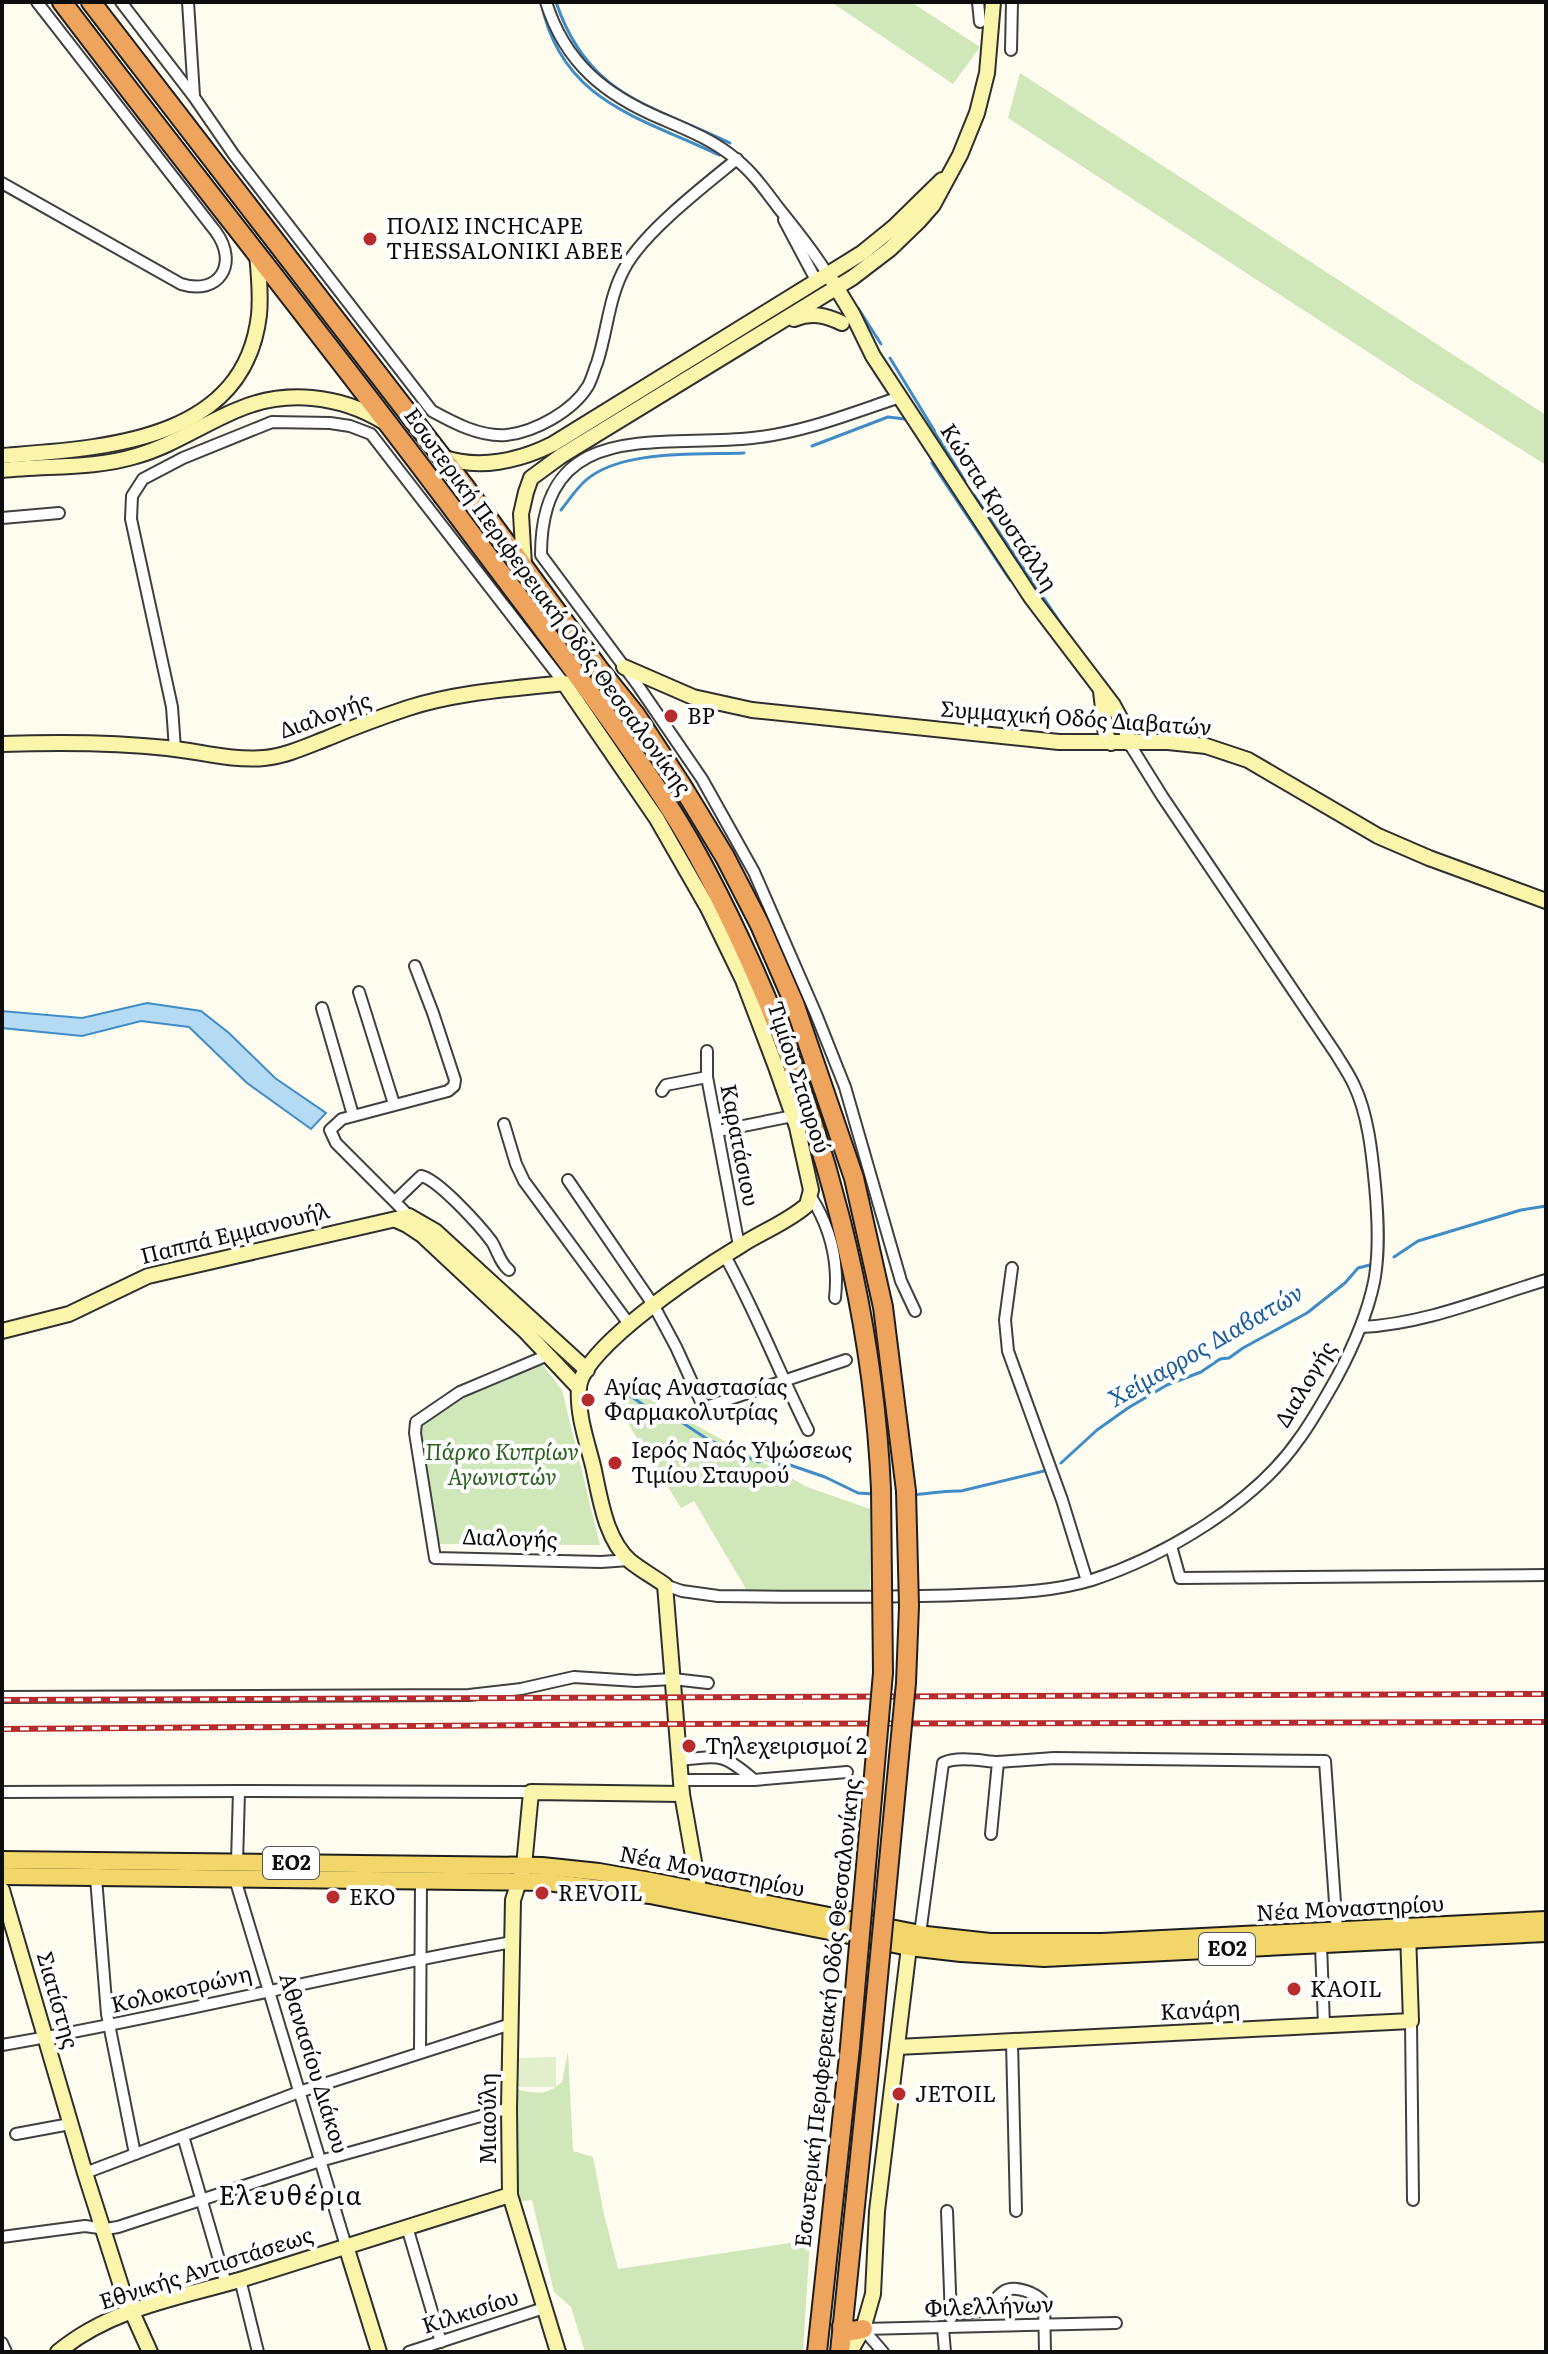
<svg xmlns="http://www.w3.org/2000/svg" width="1548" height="2354" font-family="Literata,serif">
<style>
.green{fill:#cfe7b9}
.pitch{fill:#e1efcb}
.water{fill:#b5daf3;stroke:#3f8cc7;stroke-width:2}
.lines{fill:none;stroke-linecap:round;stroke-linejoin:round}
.stream{stroke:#3f8cc7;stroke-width:3}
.street-casing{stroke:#404040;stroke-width:14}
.secondary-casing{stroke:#2f2f2f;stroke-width:18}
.primary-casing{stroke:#1e1e1e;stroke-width:20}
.highway-casing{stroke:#1e1e1e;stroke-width:22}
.street{stroke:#fff;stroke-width:10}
.secondary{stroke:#fbf5ac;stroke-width:14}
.primary{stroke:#f2d66a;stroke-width:16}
.highway{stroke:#eea45d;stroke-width:18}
.rail-casing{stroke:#b72b2d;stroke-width:6}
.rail{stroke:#fff;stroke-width:3;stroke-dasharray:9;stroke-linecap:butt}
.highway-bridge-casing{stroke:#1e1e1e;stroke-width:22;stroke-linecap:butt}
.highway-bridge{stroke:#eea45d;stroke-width:18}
.poi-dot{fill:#b72b2d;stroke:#fff;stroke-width:3}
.labels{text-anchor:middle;stroke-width:8;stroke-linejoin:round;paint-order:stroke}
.shield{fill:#fff;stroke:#565656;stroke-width:2}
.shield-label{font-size:20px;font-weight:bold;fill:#0d0d0d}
.poi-label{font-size:22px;fill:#0d0d0d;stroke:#fff;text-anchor:start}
.street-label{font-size:22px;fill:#0d0d0d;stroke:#fff}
.park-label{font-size:22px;font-style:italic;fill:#2c6220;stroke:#fff}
.water-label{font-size:24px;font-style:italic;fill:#1c5e99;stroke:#fff}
.quarter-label{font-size:26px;letter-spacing:2px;fill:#0d0d0d;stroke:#fff}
</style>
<rect width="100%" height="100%" fill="#fefcee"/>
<g class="green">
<path d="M831 2H911L980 47 953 84Z"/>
<path d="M1020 73 1546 415V465L1414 382 1008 118Z"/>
<path d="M542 1364 562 1390 600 1545 439 1544 419 1423 475 1389Z"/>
<path d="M620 1383 807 1487 870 1509V1596L752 1599 694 1501 681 1508 614 1401Z"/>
<path d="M568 2052 573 2151 593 2157 603 2210 618 2269 810 2240 803 2352H585L571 2307 554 2292 532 2200 514 2202V2089C536 2093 544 2097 562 2082Z"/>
</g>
<path class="pitch" d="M556 2057V2087H518L517 2058Z"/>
<path class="water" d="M147 1003 201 1011 229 1033 275 1078 326 1113 311 1129 247 1083 189 1027 141 1021 82 1036 2 1028V1011L82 1018Z"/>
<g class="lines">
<g class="stream">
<path d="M541 2C561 102 640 117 719 155"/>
<path d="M556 2C588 97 650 104 730 143"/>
<path d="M858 308 881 344"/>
<path d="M890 358 965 481"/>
<path d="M812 446 888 417 905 419"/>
<path d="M932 463 1010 580"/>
<path d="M974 495 1072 640"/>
<path d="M561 510C569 500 576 489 585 481 620 449 699 455 744 453"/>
<path d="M1394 1257 1418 1241 1521 1210 1546 1206"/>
<path d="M614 1389 632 1397 659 1416 671 1415 707 1439 758 1462 766 1459 783 1466 787 1464 825 1477 858 1493 875 1494"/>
<path d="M1061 1463 1097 1430 1128 1408 1167 1385 1201 1372 1220 1359 1229 1358 1243 1348 1307 1313 1345 1283 1358 1268 1370 1265"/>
<path d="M911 1495C928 1494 945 1490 961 1491L1044 1471"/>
</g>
<defs>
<g id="street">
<path d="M121 2 194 97 234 155 432 411C454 423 480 437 506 435 535 432 573 411 588 386 592 379 594 370 597 363 608 330 608 296 627 264 648 229 704 186 737 159"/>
<path d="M188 2 194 96"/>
<path d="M546 2C565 63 605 95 662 119 688 130 715 141 737 160 753 173 765 190 777 206 795 229 813 250 828 275"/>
<path d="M978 2 980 22"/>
<path d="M1011 50 1012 2"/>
<path d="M2 183 181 284C219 296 239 264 216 232L37 2"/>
<path d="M784 220 817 282"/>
<path d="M900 397C852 413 803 433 752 438 657 448 541 417 541 555L637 684 702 779 754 872 816 1014 845 1087 901 1281 915 1311"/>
<path d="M2 518 59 513"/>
<path d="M175 749 172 707 131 519 132 496 143 479 183 458 272 422 330 423 350 426 371 434 564 683"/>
<path d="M359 992 394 1104"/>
<path d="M322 1008 353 1115"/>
<path d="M707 1051V1077L739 1246"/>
<path d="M662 1091 666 1085 707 1077"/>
<path d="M504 1124 516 1164 524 1181 629 1324"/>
<path d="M718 1131 793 1116"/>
<path d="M568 1180 654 1306 676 1347 702 1404 706 1407 846 1360"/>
<path d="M811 1197C830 1227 839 1262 835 1298"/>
<path d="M396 1200 421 1176C438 1179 481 1227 492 1242 498 1252 500 1263 509 1270"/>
<path d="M409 1216 336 1143 330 1130 342 1119 448 1091 454 1086 455 1080 433 1013 415 966"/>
<path d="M725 1256C756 1312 779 1372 808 1430"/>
<path d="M1012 1268 1005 1320 1008 1351 1062 1500 1087 1581"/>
<path d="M1362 1327C1425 1324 1486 1298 1546 1280"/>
<path d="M548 1355 460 1392 416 1422 415 1433 435 1558 601 1562 629 1560"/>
<path d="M1171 1546 1180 1578 1546 1575"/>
<path d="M665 1585 682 1591 718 1596C799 1597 880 1598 960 1595 1005 1593 1049 1593 1092 1580 1165 1556 1255 1503 1299 1439 1313 1420 1325 1398 1337 1377 1353 1347 1367 1316 1374 1282 1380 1251 1378 1217 1375 1185 1372 1153 1368 1114 1354 1085 1349 1074 1342 1064 1336 1054L1162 796 1129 743"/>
<path d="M2 1697 469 1695 521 1689 574 1677 636 1681 673 1679 708 1683"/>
<path d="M679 1760C720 1756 722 1752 754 1780L847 1772"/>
<path d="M998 1762 1054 1758 1325 1761 1337 1931"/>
<path d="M681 1780H754"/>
<path d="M2 1792 239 1791 531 1792"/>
<path d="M237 1863 239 1791"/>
<path d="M96 1878 107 2014 135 2154"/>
<path d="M235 1879 346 2246"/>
<path d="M920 1934 943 1763C959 1756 981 1761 998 1762L991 1834"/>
<path d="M1321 1945 1324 2025"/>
<path d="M1411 2021 1413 2200"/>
<path d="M1012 2042 1016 2211"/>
<path d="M2 2045C173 2016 341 1972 512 1942"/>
<path d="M420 2052 421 1880"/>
<path d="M16 2134 70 2124"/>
<path d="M183 2136 226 2284"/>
<path d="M85 2173 299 2092 511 2024"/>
<path d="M947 2211 951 2318"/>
<path d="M407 2227 441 2342"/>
<path d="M2 2237 85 2226 106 2229 118 2227 320 2161 509 2108"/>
<path d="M240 2279 258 2352"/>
<path d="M951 2314C961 2313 974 2313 984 2310 993 2307 995 2297 1003 2292 1014 2284 1037 2293 1044 2303L1045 2352"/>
<path d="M943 2328 945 2352"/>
<path d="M863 2329 1116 2323"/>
<path d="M863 2329 883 2352"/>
<path d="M2 2343 6 2352"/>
<path d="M409 2352 544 2308"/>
</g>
<g id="secondary">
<path d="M833 282 853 315 873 356 1031 597 1113 705 1126 729 1129 743"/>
<path d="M794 319C812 312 825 315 842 323"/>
<path d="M2 456C102 448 244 443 259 315 261 295 259 274 257 254"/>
<path d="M442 457C479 470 519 461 553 444L862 253 894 227 942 180"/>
<path d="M2 470C46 465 94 469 136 456 172 446 203 424 237 410 285 389 340 395 384 422"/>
<path d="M524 565 521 514 526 492 531 478 561 456 852 278 890 249 919 221 933 205 960 155 977 113 987 73 993 2"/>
<path d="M624 667 693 697 752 710 1059 742H1168L1206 746 1248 760 1378 836 1429 858 1546 901"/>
<path d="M1101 691 1106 735 1111 743"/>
<path d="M2 744C57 742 112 742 167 748 198 751 232 761 264 758 286 756 307 746 328 738 354 727 381 717 408 708 458 692 512 689 564 683L657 819 708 908 743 980 776 1067 797 1127 811 1190 807 1205C788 1222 761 1232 740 1246 705 1267 581 1348 579 1388 577 1414 587 1442 593 1466 600 1497 605 1539 630 1561 641 1570 654 1577 665 1585L682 1794 531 1792 524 1866 513 1900 509 2108 510 2195 558 2352"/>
<path d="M396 1220 407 1225 422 1235 526 1332 578 1387"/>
<path d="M2 1331 69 1314 148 1276 409 1216 435 1231 587 1370"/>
<path d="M682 1794 699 1890"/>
<path d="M2 1890 85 2173 123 2292 150 2352"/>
<path d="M897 2047 1411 2021 1408 1932"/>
<path d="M346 2246 379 2352"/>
<path d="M58 2352C111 2308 178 2298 243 2279 332 2251 421 2223 510 2195"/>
<path d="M850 2352 863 2329 873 2294 877 2211 909 1947"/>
</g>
<g id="primary">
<path d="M2 1860 542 1866 599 1872 650 1881 926 1935 990 1942H1102L1546 1920"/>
<path d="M2 1876 547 1882 650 1895 909 1947 961 1953 1044 1958 1546 1933"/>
</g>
<g id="highway">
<path d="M62 2C197 180 337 353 470 532 538 623 608 712 669 807 700 855 726 908 750 961 824 1125 873 1308 881 1489"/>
<path d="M91 2 465 487 599 669 635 714 682 786 725 857 760 925 794 1003 854 1178 883 1307 906 1491"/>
<path d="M842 2326 852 2331 863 2329"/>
<path d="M817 2352 850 2047"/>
<path d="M840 2352 871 2050"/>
</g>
</defs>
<use href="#street" class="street-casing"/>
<use href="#secondary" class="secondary-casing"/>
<use href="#primary" class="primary-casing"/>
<use href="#highway" class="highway-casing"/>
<use href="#street" class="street"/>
<use href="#secondary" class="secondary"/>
<use href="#primary" class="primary"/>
<use href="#highway" class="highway"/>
<defs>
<g id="rail">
<path d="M2 1700 1546 1694"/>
<path d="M2 1729 676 1724 1546 1722"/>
</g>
</defs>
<use href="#rail" class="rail-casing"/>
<use href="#rail" class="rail"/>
<defs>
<g id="highway-bridge">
<path d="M850 2047 883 1673 881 1489"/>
<path d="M871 2050 906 1683 909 1606 906 1491"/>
</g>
</defs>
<use href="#highway-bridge" class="highway-bridge-casing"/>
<use href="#highway-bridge" class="highway-bridge"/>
</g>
<g class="poi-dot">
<circle cx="370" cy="239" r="8"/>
<circle cx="671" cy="716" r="8"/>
<circle cx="588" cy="1400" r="8"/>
<circle cx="615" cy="1463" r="8"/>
<circle cx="689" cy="1746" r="8"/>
<circle cx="542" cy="1893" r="8"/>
<circle cx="333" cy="1897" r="8"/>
<circle cx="1294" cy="1989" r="8"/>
<circle cx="899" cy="2094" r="8"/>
</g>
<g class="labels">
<g class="shield">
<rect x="263" y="1847" width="56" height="32" rx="6"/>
<rect x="1199" y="1933" width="56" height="32" rx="6"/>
</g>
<g class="shield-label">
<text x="291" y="1870">ΕΟ2</text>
<text x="1227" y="1956">ΕΟ2</text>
</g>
<g class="poi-label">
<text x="386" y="234">ΠΟΛΙΣ INCHCAPE<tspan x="386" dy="25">THESSALONIKI ΑΒΕΕ</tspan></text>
<text x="687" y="724">BP</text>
<text x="604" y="1395">Αγίας Αναστασίας<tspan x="604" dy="25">Φαρμακολυτρίας</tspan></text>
<text x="631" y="1458">Ιερός Ναός Υψώσεως<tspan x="631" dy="25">Τιμίου Σταυρού</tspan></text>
<text x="705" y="1754">Τηλεχειρισμοί 2</text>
<text x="558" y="1901">REVOIL</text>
<text x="349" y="1905">EKO</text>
<text x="1310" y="1997">KAOIL</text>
<text x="915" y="2102">JETOIL</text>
</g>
<g class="street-label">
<text transform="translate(999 507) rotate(57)" y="8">Κώστα Κρυστάλλη</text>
<text transform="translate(548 601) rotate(54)" y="8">Εσωτερική Περιφερειακή Οδός Θεσσαλονίκης</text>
<text transform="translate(325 715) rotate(-20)" y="8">Διαλογής</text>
<text transform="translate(1076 718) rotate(4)" y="8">Συμμαχική Οδός Διαβατών</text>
<text transform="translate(799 1077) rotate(72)" y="8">Τιμίου Σταυρού</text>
<text transform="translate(740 1145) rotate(79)" y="8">Καρατάσιου</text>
<text transform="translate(235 1233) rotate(-14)" y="8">Παππά Εμμανουήλ</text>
<text transform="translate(1305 1384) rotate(-59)" y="8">Διαλογής</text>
<text transform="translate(510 1538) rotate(2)" y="8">Διαλογής</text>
<text transform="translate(712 1871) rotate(11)" y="8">Νέα Μοναστηρίου</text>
<text transform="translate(1350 1908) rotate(-3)" y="8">Νέα Μοναστηρίου</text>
<text transform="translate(181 1989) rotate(-13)" y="8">Κολοκοτρώνη</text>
<text transform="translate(58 2000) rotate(74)" y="8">Σιατίστης</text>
<text transform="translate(1200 2010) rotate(-3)" y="8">Κανάρη</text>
<text transform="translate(827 2013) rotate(-84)" y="8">Εσωτερική Περιφερειακή Οδός Θεσσαλονίκης</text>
<text transform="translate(314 2063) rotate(73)" y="8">Αθανασίου Διάκου</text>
<text transform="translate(488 2119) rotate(-90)" y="8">Μιαούλη</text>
<text transform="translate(206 2268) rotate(-18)" y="8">Εθνικής Αντιστάσεως</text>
<text transform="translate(989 2306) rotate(-2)" y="8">Φιλελλήνων</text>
<text transform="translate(470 2311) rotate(-18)" y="8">Κιλκισίου</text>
</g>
<g class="park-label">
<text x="502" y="1460">Πάρκο Κυπρίων<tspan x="502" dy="25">Αγωνιστών</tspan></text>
</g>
<g class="water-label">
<text transform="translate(1206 1346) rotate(-30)" y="8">Χείμαρρος Διαβατών</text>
</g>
<g class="quarter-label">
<text x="291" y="2205">Ελευθέρια</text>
</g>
</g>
<rect width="1548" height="2354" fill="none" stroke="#0d0d0d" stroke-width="8"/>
</svg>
